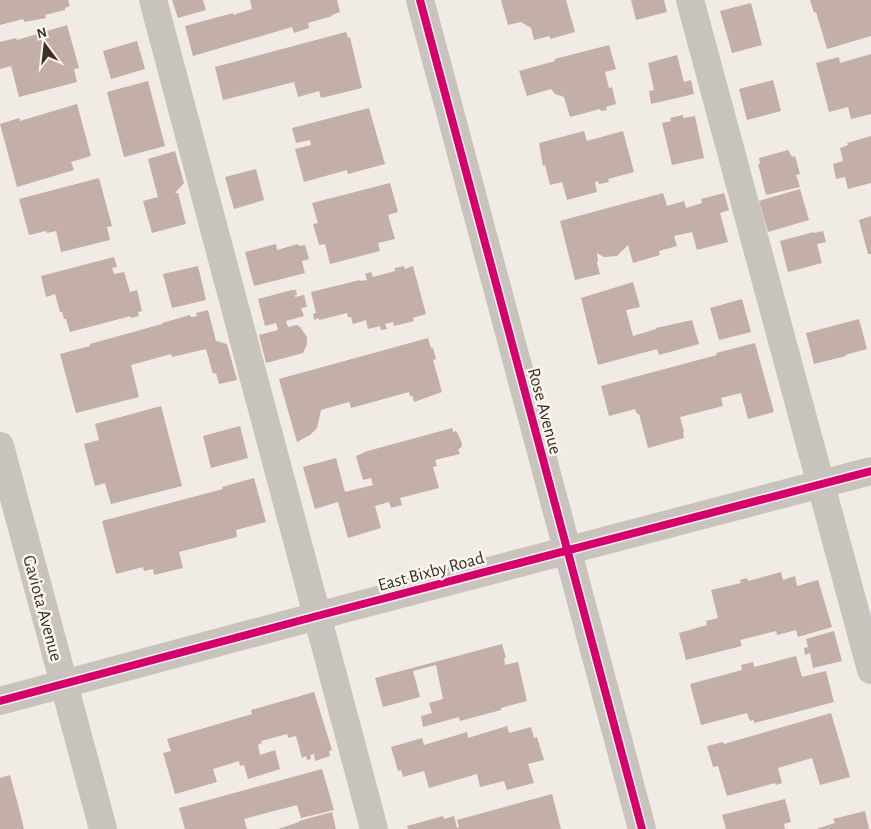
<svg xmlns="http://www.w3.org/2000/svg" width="871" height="829" font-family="'Alegreya Sans',sans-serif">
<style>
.building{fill:#c3afa7}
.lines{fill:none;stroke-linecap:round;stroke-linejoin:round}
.minor{stroke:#c9c3be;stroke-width:28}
.cycleway-casing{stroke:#fbf5ee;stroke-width:11}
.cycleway{stroke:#d6006c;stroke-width:8}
.labels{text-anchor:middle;stroke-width:5;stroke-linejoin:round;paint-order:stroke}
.street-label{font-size:18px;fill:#3b302b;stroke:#fbf5ee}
</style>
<rect width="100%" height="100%" fill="#f0ebe5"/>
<g class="building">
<path d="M0 0H68L70 6 65 8V10L45 15 46 18 24 22 23 19 0 25Z"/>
<path d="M172 0H203L206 10 178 18Z"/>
<path d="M250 0H337L340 12 332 15V16L308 23 309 28 294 33 292 27 193 56 185 26 233 13V15L252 9Z"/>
<path d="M501 0H566L575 32 550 39V36L534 40 531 28 521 22 508 25Z"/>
<path d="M631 0H664L667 12 636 20Z"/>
<path d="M810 0H871V36L827 49 816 12 814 13Z"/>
<path d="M751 3 762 45 732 53 720 11Z"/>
<path d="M67 25 79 68 74 69 77 82 19 97 11 66 0 69V42L16 38 17 40Z"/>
<path d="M346 32 348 38 350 37 362 88 321 98 319 91 298 97 294 82 223 100 215 67Z"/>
<path d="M137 41 145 69 111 79 103 51Z"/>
<path d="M609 45 616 69 605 72 609 88 612 87 616 104 606 107 607 110 601 111 600 109 570 117 564 97 555 94 551 89 527 96 519 71 555 61V59Z"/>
<path d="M871 54V114L851 119 848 107 829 112 816 63 839 57 840 63Z"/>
<path d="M677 55 684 82 691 80 694 94 651 104 649 91 654 90 648 63Z"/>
<path d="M773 80 781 111 747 120 739 89Z"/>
<path d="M148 81 165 146 124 157 107 92Z"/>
<path d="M77 104 91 156 71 162 74 170 17 187 0 124 19 118 20 121Z"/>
<path d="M369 108 385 164 348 174 347 170 304 182 295 149 311 145 310 140 296 143 292 128Z"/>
<path d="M683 115V118L695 116 704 158 672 165 662 123 671 121 670 118Z"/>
<path d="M584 131 587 141 623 131 634 172 608 179 609 182 599 184 598 181 595 182 597 192 567 200 562 182 550 185 545 165 543 166 539 143Z"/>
<path d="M871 136V183L848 189 845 177 836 179 833 164 843 161 840 148 848 145 847 143Z"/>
<path d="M788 150 792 157 795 156 800 174 796 175 800 187 766 195 758 164H760L759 158Z"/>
<path d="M175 151 184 183 175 193H178L186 224 152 233 143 201 158 197 148 159Z"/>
<path d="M256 169 264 200 234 209 225 177Z"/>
<path d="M99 178 112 226 107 227 110 240 61 252 56 231 47 233 46 231 29 235 19 199Z"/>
<path d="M390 183 398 212 388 215 395 239 378 243 380 251 330 264 325 244 319 245 313 224 318 223 312 203Z"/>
<path d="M800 189 809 220 768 232 759 201Z"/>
<path d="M663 193 667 206 684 201 686 208 702 203 701 199 724 193 729 210 720 213 728 242 697 250 692 232 674 236 677 246 659 251 660 255 633 263 628 245 617 256 604 257 597 253 598 260 597 263 600 274 575 280 560 221Z"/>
<path d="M871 216V254H868L859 220Z"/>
<path d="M823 231 826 242 817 244 822 263 788 272 780 241 814 232V233Z"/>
<path d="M276 244 277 250 298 244 299 246 305 245 309 259 302 261 305 273 254 286 245 252Z"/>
<path d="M114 257 117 267 112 268 114 274 124 272 130 292 137 290 142 311 138 312 139 316 131 318V316L70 332 66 319H64L62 312H60L55 294 46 297 41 276Z"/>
<path d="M198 266 206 300 172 308 163 274Z"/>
<path d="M404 266 405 269 413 266 426 314 413 318 414 321 394 326 393 322 385 324 387 329 381 330 380 326 368 329 366 320 353 324 351 317H348L347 313 319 320V318L314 320 313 314 316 313 311 292 360 280 361 281 367 280 365 274 371 272 373 277 395 271V268Z"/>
<path d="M633 282 640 307 626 310 633 336 656 329V328L692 320 699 344 659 355 657 349 598 365 581 298Z"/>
<path d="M292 290H296L297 295H295V297L304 295 307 307 301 308 304 316 286 321 288 327 297 325 300 327 307 337V344L303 353 266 363 259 335 278 330 276 323 265 326 258 299Z"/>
<path d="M742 299 751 332 719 340 710 308Z"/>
<path d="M208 310 216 341 227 344 237 380 219 384 216 373 213 374 206 349 172 357 171 354 131 365 139 397 76 413 60 354 90 346V344L162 324V323L190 315 191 317 197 316 196 313Z"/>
<path d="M859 319 867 349 845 355 846 356 814 364 806 333Z"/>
<path d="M428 338 431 348H433L436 359 433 360 442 392 414 402 412 395 410 397 409 392 351 408 349 402 321 410 317 428 310 435 297 442 279 379Z"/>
<path d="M755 343 774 412 748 419 741 393 721 398 723 406 680 417 684 432 683 433 684 438 648 448 639 414H637L635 409 609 416 601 386 717 355 716 353Z"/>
<path d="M161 406 182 486 111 504 105 483 95 486 84 444 99 440 95 424Z"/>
<path d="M240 426 248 458 211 468 203 436Z"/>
<path d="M452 428 453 432 456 431 459 436 462 444 461 448 458 449 460 454 435 460 437 466 433 467 439 488 400 498 402 505 391 508 389 502 375 506 381 528 348 538 338 502 315 509 303 467 336 458 345 492 373 485 371 478 363 480 356 456 364 453V452Z"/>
<path d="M254 478 266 522 236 530 237 537 179 552 183 568 154 575 153 569 144 571 143 567 116 574 102 521 223 489 222 487Z"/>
<path d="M781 572 783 580 795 576 797 586 818 580 832 627 798 637 796 630 777 635 776 631 740 640 742 646 686 660 679 633 707 625 706 621 718 618 711 590 741 583 740 580 747 578 748 581Z"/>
<path d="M834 631 842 661 813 668 810 653 805 655 804 648 808 647 806 639Z"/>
<path d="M502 644 506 658H504L505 665 518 662 527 701 501 708V710L460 721 459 717 423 727 421 716 432 713 429 703 443 699 436 665 413 671 420 697 383 707 375 678Z"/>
<path d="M796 656 802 677 826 671 834 702 754 723V720L750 721 747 713 701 725 690 684 742 670 741 665 753 662 754 667Z"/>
<path d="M314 692 332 750 329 751 330 756 315 761 314 754 310 755 311 759 307 760 306 756 302 758 296 736 288 738 287 734 261 741 262 743 258 745 260 755 275 750 280 769 248 779 244 765 240 766 239 761 213 769 217 782 175 794 163 753 171 751 167 739 252 714 251 710Z"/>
<path d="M831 713 850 777 820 785 812 758 778 768 782 783 776 785 775 783 727 796 718 766 713 767 707 746 723 742 724 744Z"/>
<path d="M507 726 509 733 531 727 534 738 537 737 544 760 528 764 534 783 507 790 504 781 480 787 477 774 429 788 424 771 403 777 401 770 398 771 391 747 422 738 424 745 467 732 468 738Z"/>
<path d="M322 769 334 810 301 818 297 805 244 819 247 829H185L179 808Z"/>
<path d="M10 775 17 801 24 829H0V778Z"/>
<path d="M552 794 561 829H408L407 826 443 816 444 819 454 816 457 828 459 827 457 820Z"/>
<path d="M785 799 791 822 784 824 785 829H726L722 815Z"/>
<path d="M865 811 869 829H816L835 823 833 819Z"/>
<path d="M332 812 336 829H278L299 822V821Z"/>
</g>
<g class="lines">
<g class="minor">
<path d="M153 0 374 829"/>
<path d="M420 0 642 829"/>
<path d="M690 0 871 670"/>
<path d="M0 446 103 829"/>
<path d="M0 701 317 616 871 471"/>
</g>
<defs>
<g id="cycleway">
<path d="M420 0 642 829"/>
<path d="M0 701 317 616 871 471"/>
</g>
</defs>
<use href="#cycleway" class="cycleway-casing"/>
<use href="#cycleway" class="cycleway"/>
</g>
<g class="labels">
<g class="street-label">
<text transform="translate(545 411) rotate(75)" y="6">Rose Avenue</text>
<text transform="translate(431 571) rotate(-15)" y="6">East Bixby Road</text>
<text transform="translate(43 608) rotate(75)" y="6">Gaviota Avenue</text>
</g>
</g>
<g transform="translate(45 45) rotate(345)" stroke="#fbf5ee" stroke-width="4" paint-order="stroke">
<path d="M0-4L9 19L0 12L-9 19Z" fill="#3b302b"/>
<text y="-8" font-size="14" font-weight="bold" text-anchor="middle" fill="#3b302b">N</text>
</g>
</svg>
